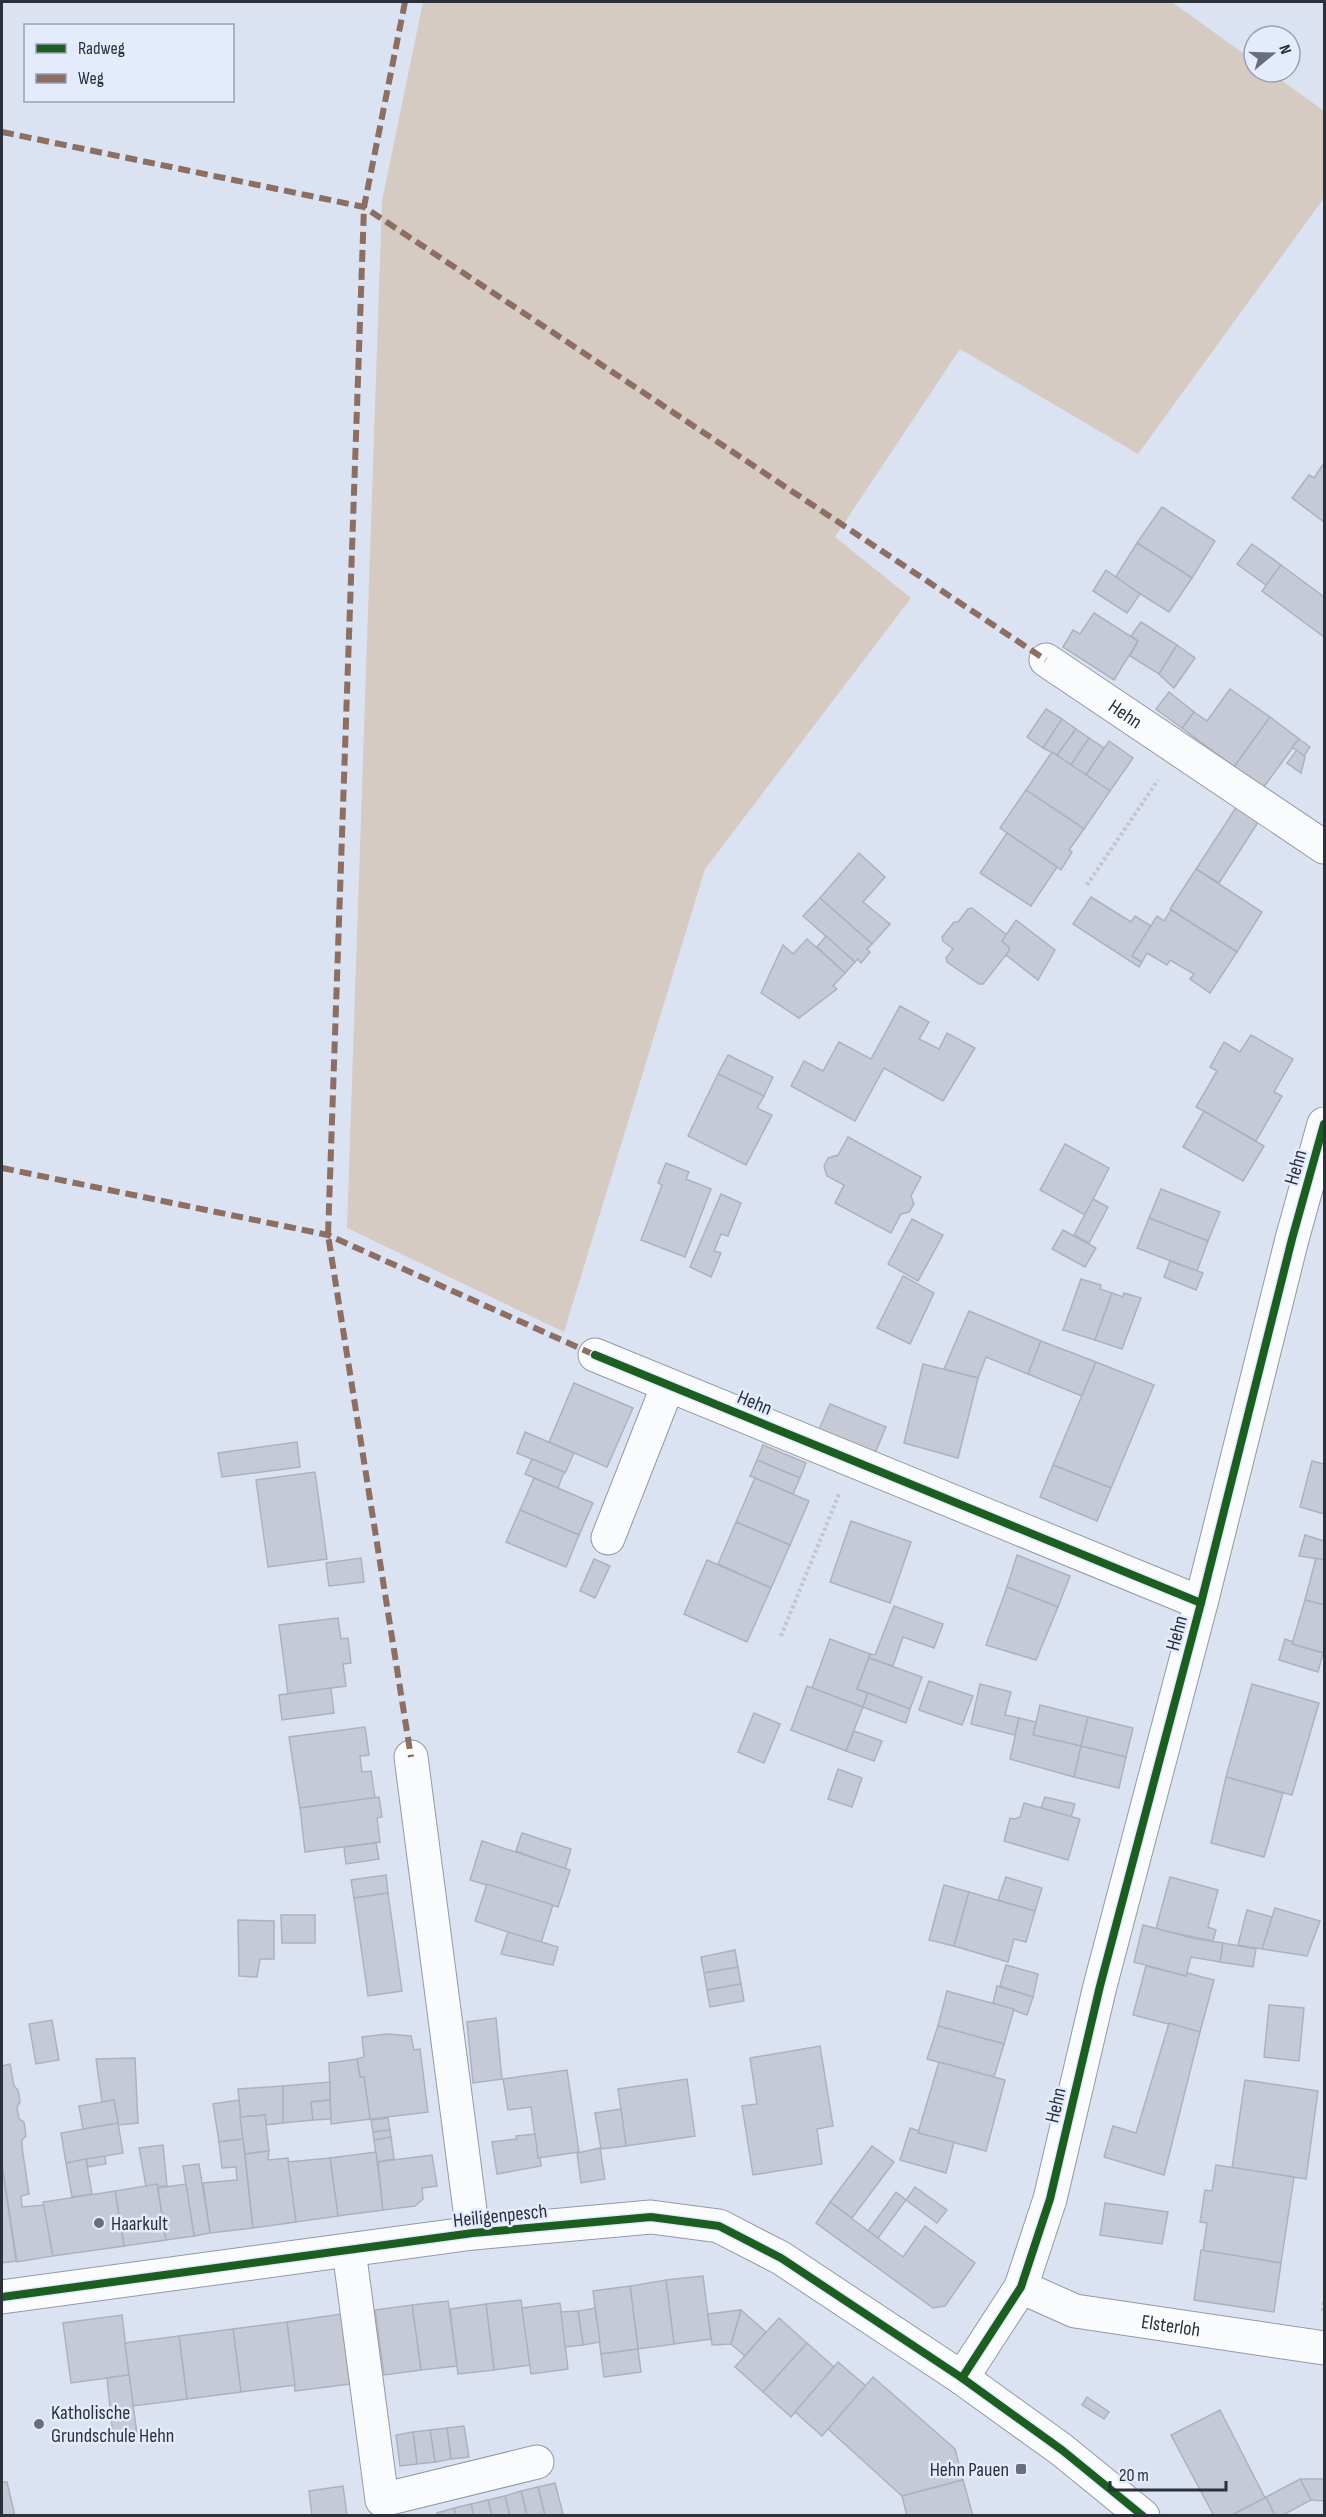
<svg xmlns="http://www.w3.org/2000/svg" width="1326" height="2517" font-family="'Sofia Sans Condensed',sans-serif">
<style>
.green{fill:#d6cbc3}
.building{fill:#c5cad6;stroke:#acb2be;stroke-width:1.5}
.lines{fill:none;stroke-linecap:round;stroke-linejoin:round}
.minor-casing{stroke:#9499a4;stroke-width:35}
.path{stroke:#c3c5cb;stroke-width:4;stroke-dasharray:3 3;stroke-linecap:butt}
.minor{stroke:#fafbfd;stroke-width:33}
.quiet{stroke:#8d6e63;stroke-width:6;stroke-dasharray:12 6;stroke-linecap:butt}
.cycleway-casing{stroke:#e4ebfd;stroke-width:11}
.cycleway{stroke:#1b5e20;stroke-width:8}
.poi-dot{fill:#696e7b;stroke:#e4ebfd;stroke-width:2}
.labels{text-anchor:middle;stroke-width:5;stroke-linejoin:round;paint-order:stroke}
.street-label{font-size:20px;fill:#2b303b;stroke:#e4ebfd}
.poi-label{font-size:20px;fill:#2b303b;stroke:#e4ebfd;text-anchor:start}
</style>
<rect width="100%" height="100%" fill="#dbe2f2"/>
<path class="green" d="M423 2H1172L1254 61V72H1270L1324 111V198L1138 454 960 349 835 537 911 598 705 869 564 1332 347 1228 382 201Z"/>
<g class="building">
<path d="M1324 463V522L1292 498 1309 475 1314 478Z"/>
<path d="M1162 507 1215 541 1192 578 1137 543Z"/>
<path d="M1137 543 1192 578 1169 612 1115 578Z"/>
<path d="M1252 544 1281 565 1266 585 1237 564Z"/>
<path d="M1281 565 1324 597V637L1262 591Z"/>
<path d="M1106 570 1140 594 1127 613 1093 591Z"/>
<path d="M1094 613 1138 641 1114 680 1063 647 1073 630 1080 634Z"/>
<path d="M1141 622 1177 645 1159 674 1130 656 1138 641 1131 636Z"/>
<path d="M1177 645 1195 658 1174 688 1159 674Z"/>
<path d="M1230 689 1270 717 1234 767 1182 728 1194 712 1207 721Z"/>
<path d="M1169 692 1194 712 1182 728 1156 709Z"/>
<path d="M1046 709 1062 719 1043 748 1027 737Z"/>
<path d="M1270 717 1299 739 1263 788 1234 767Z"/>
<path d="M1062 719 1076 729 1057 755 1043 748Z"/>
<path d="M1076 729 1089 738 1071 765 1057 755Z"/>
<path d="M1089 738 1104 748 1086 775 1071 765Z"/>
<path d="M1299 739 1310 747 1304 756 1292 747Z"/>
<path d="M1109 741 1133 758 1110 791 1086 775Z"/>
<path d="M1297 750 1305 757 1301 773 1287 763Z"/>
<path d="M1052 752 1110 791 1084 829 1026 790Z"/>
<path d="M1026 790 1084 829 1069 850 1072 852 1061 870 1000 828Z"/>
<path d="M1237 806 1259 821 1219 883 1196 869Z"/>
<path d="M1007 833 1057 867 1031 906 980 873Z"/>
<path d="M859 853 885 877 863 902 890 924 872 944 820 898Z"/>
<path d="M1196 869 1262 912 1237 952 1170 909Z"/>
<path d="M1091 897 1131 922 1135 916 1151 926 1132 956 1142 962 1139 967 1073 924Z"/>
<path d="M820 898 872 944 867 949 870 952 861 963 858 959 855 962 803 916Z"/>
<path d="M972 908 1007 935 1002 941 1009 947V951L983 984H979L947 962 946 958 953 949 943 941 942 937 954 922H958L968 909Z"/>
<path d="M1171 910 1237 952 1210 993 1190 979 1194 974 1170 960 1167 965 1147 953 1142 962 1132 956 1157 916 1164 921Z"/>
<path d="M1016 920 1055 950 1038 980 1006 955 1009 951V947L1002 941Z"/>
<path d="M826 936 855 962 845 973 817 947Z"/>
<path d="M807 939 845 973 833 986 837 989 799 1018 761 993 783 945 793 954Z"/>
<path d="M900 1006 929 1022 919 1039 939 1049 947 1033 975 1048 943 1101 884 1068 855 1121 791 1086 804 1061 823 1071 839 1042 871 1059Z"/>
<path d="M1251 1035 1293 1059 1274 1092 1282 1096 1256 1141 1196 1107 1217 1071 1210 1067 1224 1042 1240 1052Z"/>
<path d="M728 1055 773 1077 764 1096 718 1074Z"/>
<path d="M718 1074 764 1096 757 1108 772 1115 746 1165 688 1136Z"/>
<path d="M1204 1111 1264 1146 1243 1181 1183 1147Z"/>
<path d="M848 1137 921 1177 911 1196 914 1204 909 1212 901 1214 891 1233 835 1203 844 1185 827 1176 824 1166 828 1158 838 1155Z"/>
<path d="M1065 1144 1109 1168 1085 1215 1040 1190Z"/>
<path d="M666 1163 689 1172 686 1179 711 1189 685 1257 641 1240 662 1185 658 1183Z"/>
<path d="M1161 1189 1220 1212 1208 1241 1149 1218Z"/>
<path d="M721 1194 741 1203 728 1236 721 1234 714 1251 721 1253 711 1277 690 1267Z"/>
<path d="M1093 1199 1108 1207 1089 1243 1074 1235Z"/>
<path d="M1149 1218 1208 1241 1197 1271 1137 1248Z"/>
<path d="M912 1219 943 1235 918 1281 888 1264Z"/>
<path d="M1063 1230 1096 1248 1085 1267 1052 1249Z"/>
<path d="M1170 1261 1203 1273 1196 1290 1164 1277Z"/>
<path d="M903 1276 934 1293 910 1344 877 1328Z"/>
<path d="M1081 1279 1101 1285 1100 1289 1112 1293 1095 1340 1063 1330Z"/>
<path d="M1112 1293 1123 1297 1124 1293 1141 1298 1122 1349 1095 1340Z"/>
<path d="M969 1311 1041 1341 1028 1374 986 1357 978 1378 944 1369Z"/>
<path d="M1041 1341 1096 1362 1082 1396 1028 1374Z"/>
<path d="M1096 1362 1154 1385 1111 1488 1053 1465Z"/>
<path d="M923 1364 978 1378 958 1458 904 1443Z"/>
<path d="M574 1383 633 1408 607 1467 549 1442Z"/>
<path d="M830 1404 886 1427 873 1458 817 1434Z"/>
<path d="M525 1432 574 1453 565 1473 517 1453Z"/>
<path d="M297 1442 300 1467 222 1477 218 1453Z"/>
<path d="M763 1445 806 1463 800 1478 757 1460Z"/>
<path d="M532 1459 564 1472 558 1488 525 1474Z"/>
<path d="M757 1460 800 1478 793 1494 750 1476Z"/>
<path d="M1312 1461 1324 1464V1514L1300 1507Z"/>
<path d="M1053 1465 1111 1488 1097 1521 1040 1497Z"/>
<path d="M315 1472 327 1559 268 1567 256 1480Z"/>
<path d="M534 1478 593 1503 579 1535 520 1510Z"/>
<path d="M755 1478 809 1501 790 1545 736 1522Z"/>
<path d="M520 1510 579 1535 566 1567 506 1542Z"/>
<path d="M851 1521 911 1542 890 1603 830 1582Z"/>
<path d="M736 1522 790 1545 771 1588 718 1564Z"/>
<path d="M1305 1535 1324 1541V1560L1299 1556Z"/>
<path d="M1017 1555 1070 1576 1058 1607 1007 1587Z"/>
<path d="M361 1558 364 1582 329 1586 326 1563Z"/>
<path d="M1316 1558 1324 1560V1605L1305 1600Z"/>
<path d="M594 1559 610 1566 595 1598 580 1591Z"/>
<path d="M707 1560 771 1588 747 1642 684 1614Z"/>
<path d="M1007 1587 1058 1607 1036 1660 986 1645Z"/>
<path d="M1305 1600 1324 1605V1653L1292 1644Z"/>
<path d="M894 1606 943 1624 934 1648 903 1637 893 1666 869 1658 870 1654 875 1655Z"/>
<path d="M338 1618 341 1639 348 1638 351 1663 343 1664 346 1686 288 1694 279 1625Z"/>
<path d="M830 1639 870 1654 857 1689 868 1693 863 1707 812 1688Z"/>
<path d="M1285 1639 1293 1642 1292 1644 1323 1653 1318 1672 1279 1660Z"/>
<path d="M869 1658 922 1677 910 1709 857 1689Z"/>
<path d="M929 1681 973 1696 962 1725 919 1710Z"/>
<path d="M980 1684 1011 1692 1005 1715 1019 1718 1015 1735 971 1724Z"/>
<path d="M1252 1684 1319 1703 1292 1795 1226 1777Z"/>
<path d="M807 1686 863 1707 846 1751 791 1730Z"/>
<path d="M331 1688 334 1713 282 1720 279 1695Z"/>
<path d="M868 1693 910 1709 906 1723 863 1707Z"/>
<path d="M1040 1705 1088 1717 1081 1746 1033 1735Z"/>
<path d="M754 1713 780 1724 764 1763 738 1752Z"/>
<path d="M1088 1717 1133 1728 1126 1757 1081 1746Z"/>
<path d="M1019 1718 1036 1722 1033 1735 1081 1746 1074 1777 1010 1759Z"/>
<path d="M365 1727 369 1755 360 1756 362 1772 371 1771 375 1798 300 1808 289 1737Z"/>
<path d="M854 1731 882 1741 874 1761 846 1751Z"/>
<path d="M1081 1746 1126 1757 1119 1788 1074 1777Z"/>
<path d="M838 1769 862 1778 852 1807 828 1799Z"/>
<path d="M1226 1777 1283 1793 1264 1857 1211 1843Z"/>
<path d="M379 1797 382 1817 377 1818 380 1842 305 1852 300 1808Z"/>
<path d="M1045 1797 1075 1804 1071 1817 1041 1808Z"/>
<path d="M1024 1803 1080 1819 1068 1860 1004 1841 1010 1818 1015 1819 1020 1817Z"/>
<path d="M522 1833 571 1849 565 1869 516 1851Z"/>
<path d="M482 1841 570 1870 558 1907 470 1880Z"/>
<path d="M376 1843 379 1859 346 1864 344 1847Z"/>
<path d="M386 1875 388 1893 354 1898 351 1880Z"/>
<path d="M1006 1877 1042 1888 1035 1911 998 1900Z"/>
<path d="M1170 1877 1218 1890 1208 1927 1216 1930 1213 1941 1156 1929Z"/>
<path d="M487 1884 553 1905 541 1943 475 1921Z"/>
<path d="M944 1885 969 1892 954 1946 929 1940Z"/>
<path d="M969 1892 1035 1911 1026 1942 1014 1939 1008 1962 954 1946Z"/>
<path d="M388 1893 402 1991 368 1996 354 1898Z"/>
<path d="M1275 1908 1320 1921 1307 1956 1262 1949Z"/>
<path d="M1247 1910 1272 1917 1262 1949 1238 1945Z"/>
<path d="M281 1915H315V1943H282Z"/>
<path d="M238 1920 274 1921V1959H260L257 1977 239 1976Z"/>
<path d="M1143 1925 1196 1939 1223 1943 1220 1962 1191 1957 1186 1976 1134 1962Z"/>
<path d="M508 1932 558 1947 553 1965 501 1954Z"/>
<path d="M1223 1943 1256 1949 1253 1967 1220 1962Z"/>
<path d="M735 1950 738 1967 704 1973 701 1957Z"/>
<path d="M1006 1965 1038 1974 1033 1997 1000 1986Z"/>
<path d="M1146 1966 1186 1976 1187 1973 1214 1980 1200 2032 1133 2015Z"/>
<path d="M738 1967 741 1984 707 1990 704 1973Z"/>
<path d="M741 1984 744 2001 710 2007 707 1990Z"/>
<path d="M997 1986 1033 1997 1027 2015 993 2003Z"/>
<path d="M947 1991 1014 2009 1004 2044 938 2026Z"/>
<path d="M1269 2005 1304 2008 1299 2061 1264 2057Z"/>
<path d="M496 2018 502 2079 473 2083 467 2022Z"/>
<path d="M52 2020 59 2060 36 2064 29 2024Z"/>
<path d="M1169 2023 1200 2032 1164 2175 1104 2157 1113 2126 1136 2133Z"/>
<path d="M938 2026 1004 2044 994 2077 927 2059Z"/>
<path d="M387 2034 411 2036 414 2050 420 2049 428 2112 370 2119 364 2077H360L357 2059 364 2057 362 2037Z"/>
<path d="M820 2046 833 2126 817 2129 822 2164 753 2175 742 2106 757 2104 750 2058Z"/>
<path d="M135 2058 138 2123 118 2125 114 2100 102 2102 96 2059Z"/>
<path d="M357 2059 360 2077H364L370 2119 331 2124 329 2063Z"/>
<path d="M939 2062 1005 2080 986 2151 918 2133Z"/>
<path d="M10 2064 14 2086 18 2090 20 2102 17 2107 19 2119 24 2122 26 2136 22 2140V2147L29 2194 21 2196 22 2207 44 2205 53 2256 17 2262 2 2165V2066Z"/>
<path d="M567 2070 579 2152 538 2158 531 2107 508 2110 503 2079Z"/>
<path d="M687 2079 695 2136 626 2146 618 2089Z"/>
<path d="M1245 2080 1318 2091 1306 2179 1232 2168Z"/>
<path d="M330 2082V2100L311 2102 313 2120 283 2123V2086Z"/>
<path d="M283 2086V2123L266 2125 265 2115 241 2117 238 2089Z"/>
<path d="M114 2100 118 2123 83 2129 79 2106Z"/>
<path d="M239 2100 243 2139 219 2142 213 2104Z"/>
<path d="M330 2100 331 2119 313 2120 311 2102Z"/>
<path d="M621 2109 626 2146 601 2149 595 2113Z"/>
<path d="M265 2115 269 2151 245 2154 240 2117Z"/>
<path d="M388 2118 390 2130 373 2132 371 2120Z"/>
<path d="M118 2123 123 2153 66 2163 61 2133Z"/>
<path d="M910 2128 919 2131 918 2133 954 2142 946 2173 900 2160Z"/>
<path d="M390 2130 391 2137 374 2140 373 2132Z"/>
<path d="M535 2134 538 2158H540L541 2166 497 2174 492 2142 517 2139 516 2136Z"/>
<path d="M391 2137 394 2159 377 2162 374 2140Z"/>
<path d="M243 2139 253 2228 210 2233 203 2183 237 2180 236 2167 222 2168 219 2142Z"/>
<path d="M163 2145 167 2186H146L139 2148Z"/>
<path d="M872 2146 894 2162 852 2218 830 2202Z"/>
<path d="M600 2148 605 2179 581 2183 577 2153Z"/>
<path d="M269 2151 268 2160 288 2158 296 2222 253 2228 245 2154Z"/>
<path d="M376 2152 383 2210 338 2216 330 2158Z"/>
<path d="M432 2155 437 2186 422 2188 423 2199 415 2206 383 2210 378 2162Z"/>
<path d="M105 2156 106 2164 88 2167 86 2159Z"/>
<path d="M330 2158 338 2216 296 2222 288 2162Z"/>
<path d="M86 2159 92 2194 72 2197 66 2163Z"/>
<path d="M199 2164 210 2233 194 2236 183 2166Z"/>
<path d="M2 2165 16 2261 2 2263Z"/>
<path d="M1216 2165 1294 2177 1281 2263 1203 2251 1207 2223 1200 2222 1205 2190 1212 2191Z"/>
<path d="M157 2184 166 2240 124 2246 115 2191Z"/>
<path d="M186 2184 194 2236 166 2240 158 2188Z"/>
<path d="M915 2187 947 2210 937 2223 906 2200Z"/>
<path d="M115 2191 124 2246 53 2256 43 2202Z"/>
<path d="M896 2192 906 2200 878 2238 868 2231Z"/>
<path d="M830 2202 903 2257 925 2226 975 2263 945 2306 933 2308 816 2223Z"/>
<path d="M1105 2203 1168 2212 1162 2244 1100 2235Z"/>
<path d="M1201 2250 1281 2263 1274 2312 1194 2300Z"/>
<path d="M703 2276 711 2339 674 2344 666 2280Z"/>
<path d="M666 2280 674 2344 638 2349 630 2286Z"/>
<path d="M630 2286 638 2349 601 2354 593 2291Z"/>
<path d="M521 2300 530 2365 494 2370 486 2304Z"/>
<path d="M448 2301 457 2366 421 2370 412 2305Z"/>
<path d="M560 2303 568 2369 531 2374 522 2308Z"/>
<path d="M486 2304 494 2370 458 2374 450 2309Z"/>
<path d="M412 2305 421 2370 384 2375 375 2310Z"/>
<path d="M595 2308 600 2342 583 2345 578 2311Z"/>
<path d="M741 2310 766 2332 745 2356 731 2344Z"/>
<path d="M741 2310 731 2344 712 2345 708 2314Z"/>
<path d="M578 2311 583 2345 565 2347 561 2312Z"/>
<path d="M341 2314 350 2384 295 2391 287 2322Z"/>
<path d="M122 2315 129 2375 71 2383 63 2323Z"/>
<path d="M779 2318 807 2343 763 2392 735 2367Z"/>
<path d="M287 2322 295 2385 241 2392 233 2329Z"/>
<path d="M233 2329 241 2392 187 2399 179 2336Z"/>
<path d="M179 2336 187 2399 133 2406 125 2343Z"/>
<path d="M807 2343 834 2367 791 2417 763 2392Z"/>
<path d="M638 2349 641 2372 604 2377 601 2354Z"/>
<path d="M838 2362 866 2386 822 2436 795 2412Z"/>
<path d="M129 2375 137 2434 113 2437 107 2378Z"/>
<path d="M873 2377 955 2449 963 2480 902 2496 828 2429Z"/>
<path d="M1087 2397 1109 2412 1104 2419 1082 2405Z"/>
<path d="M1220 2410 1265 2498 1230 2516H1214L1171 2435Z"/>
<path d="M464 2426 469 2457 451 2459 447 2428Z"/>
<path d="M447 2428 451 2459 435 2462 430 2430Z"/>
<path d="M430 2430 435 2462 417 2464 413 2432Z"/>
<path d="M413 2432 417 2464 400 2466 396 2435Z"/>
<path d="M1300 2479H1324V2501L1311 2500Z"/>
<path d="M1300 2479 1311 2500 1281 2516H1275L1266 2497Z"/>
<path d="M963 2480 973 2516H907L902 2496Z"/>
<path d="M2 2482H7L15 2516H2Z"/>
<path d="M555 2483 563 2514 545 2516 538 2487Z"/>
<path d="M343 2486 347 2515 312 2516 309 2491Z"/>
<path d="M538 2487 545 2516H527L521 2491Z"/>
<path d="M521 2491 527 2516H510L505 2496Z"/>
<path d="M505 2496 510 2516H492L488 2500Z"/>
<path d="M1266 2497 1275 2516H1230L1265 2498Z"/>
<path d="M488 2500 492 2516H474L471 2504Z"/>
<path d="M471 2504 474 2516H456L454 2508Z"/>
<path d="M454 2508 456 2516H438L437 2513Z"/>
</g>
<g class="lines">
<defs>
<g id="minor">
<path id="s1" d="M1046 660 1324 847"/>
<path d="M595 1355 1201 1603"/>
<path d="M608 1538 668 1385"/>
<path d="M411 1757 473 2233"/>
<path d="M349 2250 382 2500 537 2462"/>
<path id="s2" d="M1021 2287 1075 2311 1324 2348"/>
<path d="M2 2297 473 2233 651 2217 719 2226 781 2258 962 2378 1062 2450 1143 2516"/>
<path d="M962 2378 1021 2287 1050 2199 1100 1986 1201 1603 1292 1239 1324 1124"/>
</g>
</defs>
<use href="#minor" class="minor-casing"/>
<g class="path">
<path d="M1087 885 1158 780"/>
<path d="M781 1636 839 1494"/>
<path d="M1323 2311 1324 2300"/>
</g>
<use href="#minor" class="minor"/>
<g class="quiet">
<path d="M405 2 364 207 328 1235 411 1757"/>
<path d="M2 132 364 207 1046 660"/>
<path d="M2 1168 328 1235 595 1355"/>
</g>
<defs>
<g id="cycleway">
<path d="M595 1355 1201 1603"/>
<path d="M2 2297 473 2233 651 2217 719 2226 781 2258 962 2378 1062 2450 1143 2516"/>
<path d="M962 2378 1021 2287 1050 2199 1100 1986 1201 1603 1292 1239 1324 1124"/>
</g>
</defs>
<use href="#cycleway" class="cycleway-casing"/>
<use href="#cycleway" class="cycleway"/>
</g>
<g class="poi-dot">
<circle cx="99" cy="2223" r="6"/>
<circle cx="39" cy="2424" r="6"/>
<rect x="1015" y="2463" width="12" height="12" rx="3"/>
</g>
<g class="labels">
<g class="street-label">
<text dy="7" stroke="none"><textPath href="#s1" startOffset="96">Hehn</textPath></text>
<text transform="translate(1295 1167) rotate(-74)" y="7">Hehn</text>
<text transform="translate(755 1402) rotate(22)" y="7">Hehn</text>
<text transform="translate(1176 1633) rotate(-75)" y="7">Hehn</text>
<text transform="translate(1055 2105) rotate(-77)" y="7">Hehn</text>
<text transform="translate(500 2215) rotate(-6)" y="7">Heiligenpesch</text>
<text dy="7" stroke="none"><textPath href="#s2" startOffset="156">Elsterloh</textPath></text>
</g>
<g class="poi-label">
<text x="111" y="2230">Haarkult</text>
<text x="51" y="2419">Katholische<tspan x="51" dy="23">Grundschule Hehn</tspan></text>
<text x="1009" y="2476" text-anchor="end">Hehn Pauen</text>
</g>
</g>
<rect width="1326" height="2517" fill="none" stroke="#2b303b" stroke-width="6"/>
<rect x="24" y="24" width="210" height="78" fill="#e4ebfd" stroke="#9aa0af" stroke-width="1.5"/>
<rect x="36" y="44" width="30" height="9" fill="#1b5e20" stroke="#9aa0af" stroke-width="1.5"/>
<text x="78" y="54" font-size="18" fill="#2b303b">Radweg</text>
<rect x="36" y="74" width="30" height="9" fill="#8d6e63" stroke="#9aa0af" stroke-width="1.5"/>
<text x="78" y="84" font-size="18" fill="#2b303b">Weg</text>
<g transform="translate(1272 54) rotate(71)"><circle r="28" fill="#e4ebfd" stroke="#9aa0af" stroke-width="1.5"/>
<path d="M0-4.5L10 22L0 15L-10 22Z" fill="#696e7b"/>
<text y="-9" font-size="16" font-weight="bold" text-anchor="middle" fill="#2b303b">N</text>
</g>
<path d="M1110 2481v9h116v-9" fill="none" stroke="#2b303b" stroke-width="3"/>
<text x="1119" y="2481" font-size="18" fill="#2b303b" stroke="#e4ebfd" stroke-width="4.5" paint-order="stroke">20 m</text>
</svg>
